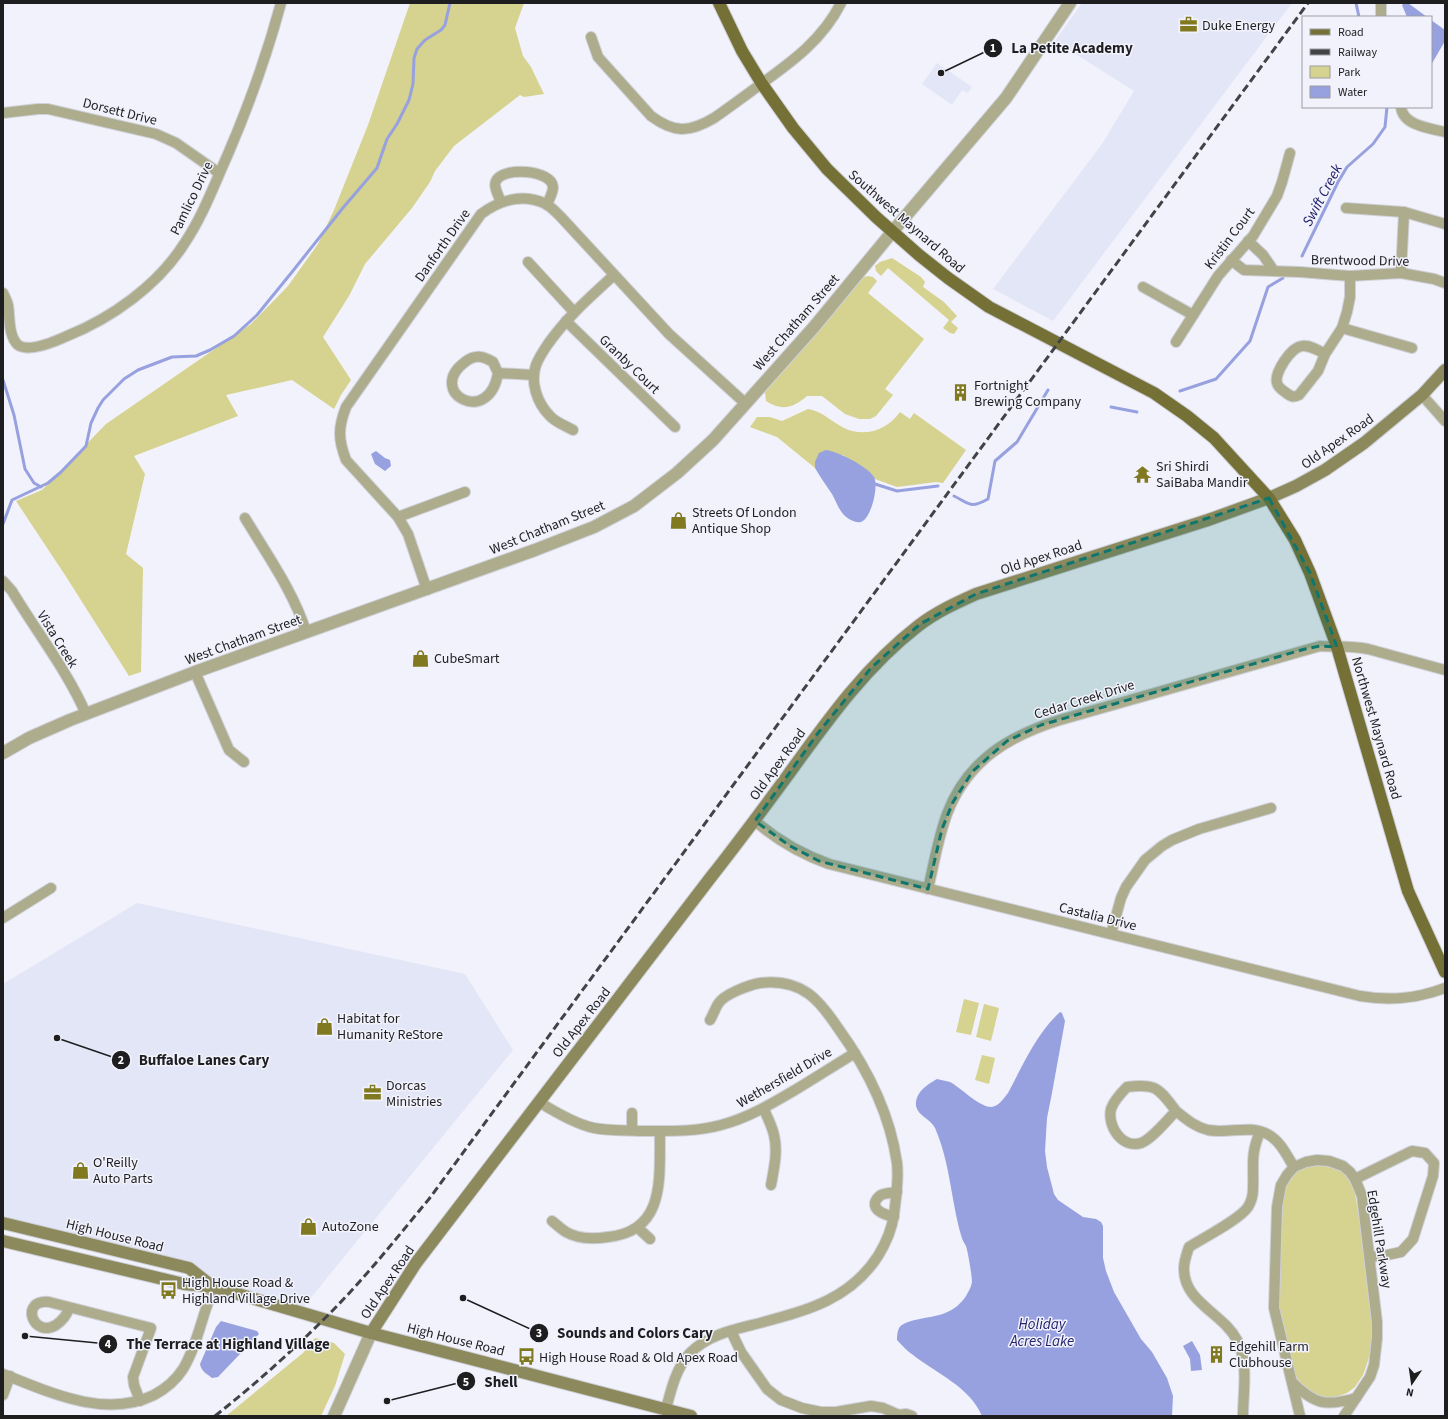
<svg xmlns="http://www.w3.org/2000/svg" width="1448" height="1419" font-family="'Source Sans 3',sans-serif">
<style>
.built{fill:#e3e6f6}
.green{fill:#d6d28f}
.water{fill:#97a1e0}
.lines{fill:none;stroke-linecap:round;stroke-linejoin:round}
.stream{stroke:#97a1e0;stroke-width:3}
.minor-casing{stroke:#cfd0d8;stroke-width:12}
.tertiary-casing{stroke:#cfd0d8;stroke-width:14}
.secondary-casing{stroke:#cfd0d8;stroke-width:14}
.primary-casing{stroke:#cfd0d8;stroke-width:14}
.minor{stroke:#adac8d;stroke-width:10}
.tertiary{stroke:#adac8d;stroke-width:12}
.secondary{stroke:#8c895c;stroke-width:12}
.primary{stroke:#747036;stroke-width:12}
.rail{stroke:#424347;stroke-width:3;stroke-dasharray:8 4;stroke-linecap:butt}
.marked{fill:#0f766e;fill-opacity:0.2;stroke:#0f766e;stroke-width:3;stroke-dasharray:8 5;stroke-linejoin:round}
.labels{text-anchor:middle;stroke-width:3;stroke-linejoin:round;paint-order:stroke}
.poi-label{font-size:14px;fill:#1e1e21;stroke:#f1f2fb;text-anchor:start}
.street-label{font-size:14px;fill:#1e1e21;stroke:#f1f2fb}
.water-label{font-size:15px;font-style:italic;fill:#24226b;stroke:#f1f2fb}
.leader{fill:none;stroke:#1e1e21;stroke-width:1.5}
.callout-dot{fill:#1e1e21;stroke:#f1f2fb;stroke-width:1.5}
.mark-label{font-size:12px;text-anchor:middle;font-weight:bold;fill:#fff}
.callout-label{font-size:15px;text-anchor:middle;font-weight:bold;fill:#1e1e21;stroke:#f1f2fb;stroke-width:3;stroke-linejoin:round;paint-order:stroke}
</style>
<rect width="100%" height="100%" fill="#f1f2fb"/>
<g class="built">
<path d="M1082 3H1292L1053 321 993 289 1102 144 1134 91 1055 41Z"/>
<path d="M937 63 972 87 968 93 962 90 952 105 922 84Z"/>
<path d="M137 903 465 974 513 1050 300 1311 214 1287 189 1268 3 1223V984Z"/>
</g>
<g class="green">
<path d="M410 3H524L515 28 523 56 531 67 544 94 524 97 520 95 454 146 435 171 430 182 412 208 365 264 349 296 323 337 351 380 341 395 334 409 292 380 226 395 238 416 134 456 145 474 126 554 143 568 141 672 129 676 65 575 16 501 42 490 106 424 251 324 288 286 318 244 334 210 368 125Z"/>
<path d="M892 258 921 277 925 282 923 287 944 302 957 316 951 322 958 328 954 334 950 333 943 328 949 320 888 268 881 276 876 271 875 266 880 262Z"/>
<path d="M868 276 873 277 877 281 868 293 924 339 885 389 893 395 876 416 870 419H859L845 414 822 396H807C794 407 783 412 766 401L765 392 864 277Z"/>
<path d="M808 409C822 411 832 422 844 428 865 438 887 430 900 412L910 419 914 413 966 450 943 483 936 482 897 487 875 479 865 470 843 455 815 462V468L777 437 750 427 757 417H770L782 421Z"/>
<path d="M964 999 979 1003 971 1035 956 1032Z"/>
<path d="M984 1004 999 1008 991 1041 976 1037Z"/>
<path d="M982 1055 995 1058 989 1084 975 1080Z"/>
<path d="M1318 1163C1339 1168 1344 1167 1354 1188L1366 1257 1372 1312 1371 1349 1367 1364 1363 1375 1355 1387 1347 1393 1336 1397 1325 1398 1317 1396 1307 1391 1295 1376 1279 1317 1277 1294 1281 1205 1286 1182 1304 1165Z"/>
<path d="M315 1338 334 1343 345 1354 335 1386 321 1416H226L303 1353Z"/>
</g>
<g class="water">
<path d="M1404 3H1408L1427 17H1407L1402 5Z"/>
<path d="M1431 20 1445 30V41L1431 65Z"/>
<path d="M826 450C839 452 867 466 874 477 879 486 871 519 861 522 857 523 853 521 849 519 840 514 837 503 832 494 826 485 820 477 815 468V462L819 453Z"/>
<path d="M376 451 385 458 390 460 391 466 385 471 375 464 371 454Z"/>
<path d="M1060 1012 1062 1013 1065 1021 1052 1093 1047 1118 1045 1151 1047 1167 1054 1194 1058 1200 1083 1217 1096 1219 1101 1222 1103 1226V1258L1106 1271 1114 1292 1141 1339 1152 1352 1167 1378 1173 1396 1172 1416H982C969 1386 937 1374 913 1355 907 1351 902 1345 897 1340 897 1337 897 1332 899 1328 904 1319 934 1318 945 1313 953 1310 961 1304 966 1296 968 1292 971 1288 972 1282 972 1276 968 1252 966 1246 964 1243 962 1239 961 1235 951 1200 950 1162 935 1128 931 1119 918 1116 916 1106 915 1092 927 1085 937 1079 941 1080 946 1081 950 1082 960 1087 979 1107 991 1107 998 1107 1004 1098 1008 1093 1023 1065 1036 1034 1060 1012Z"/>
<path d="M221 1321 257 1331 259 1334 218 1377 212 1378C207 1374 201 1371 200 1364L216 1327Z"/>
<path d="M1192 1341 1200 1355 1202 1370 1191 1371 1190 1359 1183 1346Z"/>
</g>
<g class="lines">
<g class="stream">
<path d="M1356 3 1359 17"/>
<path d="M1302 256 1338 182 1347 167 1373 144 1385 127 1387 107"/>
<path d="M3 380 14 415 25 469 34 483 41 487"/>
<path d="M1180 391 1216 379 1250 341 1268 287 1283 278"/>
<path d="M1111 407 1137 412"/>
<path d="M875 484 897 491 938 486"/>
<path d="M954 496C970 504 970 509 988 499L995 461 1017 442 1048 390"/>
<path d="M3 524 12 500 48 483 61 472 86 446 91 423 98 408 103 400 124 379 138 370 172 357 196 356 210 350 234 336 257 315 292 272 342 209 377 168 387 139 397 124 409 100 413 84 414 58 417 49 425 40 441 30 445 25 450 3"/>
</g>
<defs>
<g id="minor">
<path d="M1381 17V3"/>
<path d="M591 37 598 57 651 116C674 133 689 133 714 118 730 107 746 95 761 84 793 61 823 39 841 3"/>
<path d="M1401 107C1403 126 1430 128 1445 132"/>
<path d="M3 113 38 109H48L156 134 176 143 219 173"/>
<path d="M501 202C499 197 493 186 496 181 503 166 552 170 553 187 553 193 549 199 547 205"/>
<path d="M1346 208 1404 212 1445 224"/>
<path d="M1248 241 1263 255 1274 271"/>
<path d="M1231 260 1244 270 1300 272 1350 276 1401 273 1434 279 1445 283"/>
<path d="M528 262 574 312"/>
<path d="M1401 273 1404 212"/>
<path d="M1143 287 1193 315"/>
<path d="M3 293C5 297 7 301 8 305 10 316 8 336 18 345 29 353 56 341 67 336 112 318 158 285 184 244 203 216 214 185 228 154 249 105 267 55 281 3"/>
<path d="M566 321 675 427"/>
<path d="M1342 328 1412 348"/>
<path d="M1176 342 1218 276 1253 236 1277 196 1282 182 1290 153"/>
<path d="M1325 354C1318 350 1310 345 1302 346 1291 347 1274 373 1277 383 1278 387 1282 390 1285 392 1290 396 1293 398 1299 395L1318 371 1325 354 1342 328 1347 312 1350 297V276"/>
<path d="M498 373C489 428 425 392 465 362 475 354 483 356 493 362L498 373 534 375"/>
<path d="M1422 395 1445 421"/>
<path d="M573 430C566 426 555 422 550 416 537 403 530 382 536 365 539 357 544 350 548 344 567 317 590 297 614 275"/>
<path d="M398 517 465 492"/>
<path d="M245 518C266 553 295 594 306 632"/>
<path d="M3 581 12 591C36 631 68 672 86 714"/>
<path d="M427 590 408 534 398 517 346 460C338 439 338 428 346 407L481 214C500 200 523 193 546 204 551 207 556 212 560 216L669 334 745 403"/>
<path d="M195 672 229 750 244 762"/>
<path d="M755 821C777 840 801 854 829 864L1360 996C1390 1001 1416 999 1445 988"/>
<path d="M928 889C934 864 938 838 947 814 967 761 1008 736 1060 720L1320 646C1336 647 1352 646 1368 649L1445 670"/>
<path d="M3 918 51 888"/>
<path d="M1111 934 1121 898 1126 887 1145 860 1162 846 1172 840 1199 829 1271 808"/>
<path d="M539 1102C555 1112 575 1124 594 1128 609 1131 626 1130 642 1131 668 1131 696 1132 721 1125 748 1118 771 1104 795 1090 815 1078 835 1065 855 1053"/>
<path d="M764 1109C767 1117 772 1126 774 1135 778 1152 774 1168 771 1185"/>
<path d="M1176 1111C1159 1089 1157 1083 1127 1087 1121 1093 1114 1100 1111 1109 1107 1126 1122 1149 1141 1143 1152 1139 1167 1120 1176 1111 1186 1119 1195 1127 1208 1130 1228 1134 1251 1124 1269 1135 1281 1142 1287 1156 1294 1167"/>
<path d="M632 1130V1113"/>
<path d="M1355 1179 1412 1151 1425 1153 1434 1163 1433 1176 1413 1239 1401 1252 1387 1255 1370 1257"/>
<path d="M894 1217C887 1215 874 1212 875 1203 876 1199 878 1197 881 1195 885 1193 892 1193 897 1192"/>
<path d="M552 1221C556 1224 561 1229 566 1232 578 1239 595 1239 608 1237 667 1231 659 1176 660 1131"/>
<path d="M638 1228 650 1239"/>
<path d="M69 1308C67 1315 63 1320 56 1325 33 1339 19 1299 49 1302L151 1328 133 1377 134 1385 140 1401"/>
<path d="M731 1331 741 1352 767 1389 781 1400 802 1408 821 1412H836L871 1406 883 1408 899 1415 906 1414 912 1416"/>
<path d="M3 1374C49 1392 105 1419 154 1395 165 1389 176 1380 183 1369 198 1344 202 1314 214 1287"/>
<path d="M1292 1382C1314 1404 1325 1407 1356 1398"/>
<path d="M3 1395 10 1376"/>
<path d="M666 1409C671 1390 676 1368 690 1353 708 1335 732 1330 756 1324 804 1311 849 1301 878 1256 886 1243 892 1229 894 1214 896 1198 899 1180 897 1163 890 1114 867 1068 838 1028 830 1016 821 1003 809 994 795 984 777 981 760 983 749 985 724 994 718 1004 715 1009 713 1015 710 1020"/>
<path d="M1243 1416C1243 1391 1249 1364 1237 1340 1223 1313 1183 1302 1184 1268 1184 1261 1187 1253 1189 1247 1203 1238 1239 1220 1248 1207 1251 1202 1253 1195 1253 1189 1254 1165 1250 1155 1260 1132"/>
<path d="M1300 1416 1274 1308 1277 1207 1281 1185 1287 1175 1294 1167 1306 1162 1317 1160 1329 1161 1343 1166 1350 1172 1355 1179 1362 1196 1377 1322V1338L1374 1365 1370 1377 1344 1416"/>
</g>
<g id="tertiary">
<path d="M3 753 29 738 70 720 195 672 535 550 594 527 634 506 677 473 713 440 814 327 893 231 1006 98 1070 3"/>
<path d="M334 1416 371 1333"/>
</g>
<g id="secondary">
<path d="M3 1223 189 1268 213 1287"/>
<path d="M3 1241 184 1284 214 1287 371 1333 691 1416"/>
<path d="M371 1333 416 1263C514 1134 613 1006 711 877 737 844 763 809 788 775 827 721 865 667 918 626 936 612 956 603 976 594L1208 520 1269 498 1296 486 1325 470 1364 443 1422 395 1445 370"/>
</g>
<path id="primary" d="M719 3 742 51 762 84 793 128 827 169 876 217 919 255 948 278 989 307 1154 393 1187 416 1214 438 1269 498 1295 540 1310 573 1337 647 1408 891 1445 972"/>
</defs>
<use href="#minor" class="minor-casing"/>
<use href="#tertiary" class="tertiary-casing"/>
<use href="#secondary" class="secondary-casing"/>
<use href="#primary" class="primary-casing"/>
<use href="#minor" class="minor"/>
<use href="#tertiary" class="tertiary"/>
<use href="#secondary" class="secondary"/>
<use href="#primary" class="primary"/>
<path class="rail" d="M215 1416C258 1382 299 1345 337 1306 370 1272 399 1235 429 1199L1308 3"/>
</g>
<path class="marked" d="M1269 498 1310 573 1337 647 1320 646 1305 649 1041 725 1007 741 973 771 953 802 942 829 928 889 819 861 790 846 755 821 818 733 871 668 920 624 976 594Z"/>
<defs>
<symbol id="office-bare" viewBox="-9 -9 18 18"><path d="M-6-3h4V-5.5h4V-3h4V5H-6ZM-1-4.5V-3h2v-1.5ZM-6 0V1H6V0Z" fill="#80791f" stroke="#f1f2fb" stroke-width="2.5" paint-order="stroke"/></symbol>
<symbol id="building-bare" viewBox="-9 -9 18 18"><path d="M-4-6H4V6H1V3H-1V6H-4ZM-2.5-4.3h1.7v1.8h-1.7ZM.8-4.3h1.7v1.8H.8ZM-2.5-1h1.7V.8h-1.7ZM.8-1h1.7V.8H.8Z" fill="#80791f" stroke="#f1f2fb" stroke-width="2.5" paint-order="stroke"/></symbol>
<symbol id="temple-bare" viewBox="-9 -9 18 18"><path d="M0-6L5-2H3V0L6.5 2.5H4V6H1.5V3h-3V6H-4V2.5H-6.5L-3 0V-2H-5Z" fill="#80791f" stroke="#f1f2fb" stroke-width="2.5" paint-order="stroke"/></symbol>
<symbol id="shop-bare" viewBox="-9 -9 18 18"><path d="M-5-2.5h2.3a2.7 3.5 0 0 1 5.4 0H5L5.5 6h-11ZM-1.5-2.5h3a1.5 2.3 0 0 0-3 0Z" fill="#80791f" stroke="#f1f2fb" stroke-width="2.5" paint-order="stroke"/></symbol>
<symbol id="bus-bare" viewBox="-9 -9 18 18"><path d="M-5-6H5V4H4V6H2V4H-2V6H-4V4H-5ZM-3.5-4V0h7V-4ZM-3.5 1.2v1.5H-2V1.2ZM2 1.2v1.5H3.5V1.2Z" fill="#80791f" stroke="#f1f2fb" stroke-width="2.5" paint-order="stroke"/></symbol>
</defs>
<g fill-rule="evenodd">
<use href="#office-bare" x="1176" y="12" width="25" height="25"/>
<use href="#building-bare" x="948" y="380" width="25" height="25"/>
<use href="#temple-bare" x="1130" y="462" width="25" height="25"/>
<use href="#shop-bare" x="666" y="508" width="25" height="25"/>
<use href="#shop-bare" x="408" y="646" width="25" height="25"/>
<use href="#shop-bare" x="312" y="1014" width="25" height="25"/>
<use href="#office-bare" x="360" y="1080" width="25" height="25"/>
<use href="#shop-bare" x="68" y="1158" width="25" height="25"/>
<use href="#shop-bare" x="296" y="1214" width="25" height="25"/>
<use href="#bus-bare" x="156" y="1278" width="25" height="25"/>
<use href="#building-bare" x="1204" y="1342" width="25" height="25"/>
<use href="#bus-bare" x="514" y="1344" width="25" height="25"/>
</g>
<g class="labels">
<g class="poi-label">
<text x="1202" y="30">Duke Energy</text>
<text x="974" y="390">Fortnight<tspan x="974" dy="16">Brewing Company</tspan></text>
<text x="1156" y="471">Sri Shirdi<tspan x="1156" dy="16">SaiBaba Mandir</tspan></text>
<text x="692" y="517">Streets Of London<tspan x="692" dy="16">Antique Shop</tspan></text>
<text x="434" y="663">CubeSmart</text>
<text x="337" y="1023">Habitat for<tspan x="337" dy="16">Humanity ReStore</tspan></text>
<text x="386" y="1090">Dorcas<tspan x="386" dy="16">Ministries</tspan></text>
<text x="93" y="1167">O'Reilly<tspan x="93" dy="16">Auto Parts</tspan></text>
<text x="322" y="1231">AutoZone</text>
<text x="182" y="1287">High House Road &amp;<tspan x="182" dy="16">Highland Village Drive</tspan></text>
<text x="1229" y="1351">Edgehill Farm<tspan x="1229" dy="16">Clubhouse</tspan></text>
<text x="539" y="1362">High House Road &amp; Old Apex Road</text>
</g>
<g class="street-label">
<text transform="translate(120 111) rotate(14)" y="5">Dorsett Drive</text>
<text transform="translate(191 198) rotate(-64)" y="5">Pamlico Drive</text>
<text transform="translate(907 221) rotate(41)" y="5">Southwest Maynard Road</text>
<text transform="translate(1229 238) rotate(-53)" y="5">Kristin Court</text>
<text transform="translate(442 245) rotate(-55)" y="5">Danforth Drive</text>
<text transform="translate(1360 260) rotate(1)" y="5">Brentwood Drive</text>
<text transform="translate(796 322) rotate(-49)" y="5">West Chatham Street</text>
<text transform="translate(630 364) rotate(44)" y="5">Granby Court</text>
<text transform="translate(1337 441) rotate(-35)" y="5">Old Apex Road</text>
<text transform="translate(547 527) rotate(-22)" y="5">West Chatham Street</text>
<text transform="translate(1041 557) rotate(-18)" y="5">Old Apex Road</text>
<text transform="translate(58 639) rotate(58)" y="5">Vista Creek</text>
<text transform="translate(243 639) rotate(-20)" y="5">West Chatham Street</text>
<text transform="translate(1084 699) rotate(-17)" y="5">Cedar Creek Drive</text>
<text transform="translate(1377 728) rotate(74)" y="5">Northwest Maynard Road</text>
<text transform="translate(777 764) rotate(-54)" y="5">Old Apex Road</text>
<text transform="translate(1098 916) rotate(14)" y="5">Castalia Drive</text>
<text transform="translate(581 1022) rotate(-52)" y="5">Old Apex Road</text>
<text transform="translate(784 1077) rotate(-30)" y="5">Wethersfield Drive</text>
<text transform="translate(115 1235) rotate(14)" y="5">High House Road</text>
<text transform="translate(1380 1239) rotate(81)" y="5">Edgehill Parkway</text>
<text transform="translate(387 1282) rotate(-56)" y="5">Old Apex Road</text>
<text transform="translate(456 1339) rotate(14)" y="5">High House Road</text>
</g>
<g class="water-label">
<text transform="translate(1322 195) rotate(-62)" y="5">Swift Creek</text>
<text x="1042" y="1329">Holiday<tspan x="1042" dy="17">Acres Lake</tspan></text>
</g>
</g>
<path class="leader" d="M941 73L993 48M57 1038L121 1060M463 1298L539 1333M25 1336L108 1344M387 1401L466 1381"/>
<g class="callout-dot">
<circle cx="941" cy="73" r="4"/>
<circle cx="57" cy="1038" r="4"/>
<circle cx="463" cy="1298" r="4"/>
<circle cx="25" cy="1336" r="4"/>
<circle cx="387" cy="1401" r="4"/>
<circle cx="993" cy="48" r="10"/>
<circle cx="121" cy="1060" r="10"/>
<circle cx="539" cy="1333" r="10"/>
<circle cx="108" cy="1344" r="10"/>
<circle cx="466" cy="1381" r="10"/>
</g>
<g class="mark-label">
<text x="993" y="52">1</text>
<text x="121" y="1064">2</text>
<text x="539" y="1337">3</text>
<text x="108" y="1348">4</text>
<text x="466" y="1386">5</text>
</g>
<g class="callout-label">
<text x="1072" y="53">La Petite Academy</text>
<text x="204" y="1065">Buffaloe Lanes Cary</text>
<text x="635" y="1338">Sounds and Colors Cary</text>
<text x="228" y="1349">The Terrace at Highland Village</text>
<text x="501" y="1387">Shell</text>
</g>
<rect width="1448" height="1419" fill="none" stroke="#1e1e21" stroke-width="8"/>
<rect x="1302" y="16" width="130" height="92" fill="#f1f2fb" stroke="#9d9da4"/>
<rect x="1310" y="29" width="20" height="6" fill="#747036" stroke="#9d9da4"/>
<text x="1338" y="36" font-size="12" fill="#1e1e21">Road</text>
<rect x="1310" y="49" width="20" height="6" fill="#424347" stroke="#9d9da4"/>
<text x="1338" y="56" font-size="12" fill="#1e1e21">Railway</text>
<rect x="1310" y="66" width="20" height="12" fill="#d6d28f" stroke="#9d9da4"/>
<text x="1338" y="76" font-size="12" fill="#1e1e21">Park</text>
<rect x="1310" y="86" width="20" height="12" fill="#97a1e0" stroke="#9d9da4"/>
<text x="1338" y="96" font-size="12" fill="#1e1e21">Water</text>
<g transform="translate(1412 1383) rotate(193)" stroke="#f1f2fb" stroke-width="3" paint-order="stroke">
<path d="M0-3L7 15L0 10L-7 15Z" fill="#1e1e21"/>
<text y="-6" font-size="11" font-weight="bold" text-anchor="middle" fill="#1e1e21">N</text>
</g>
</svg>
